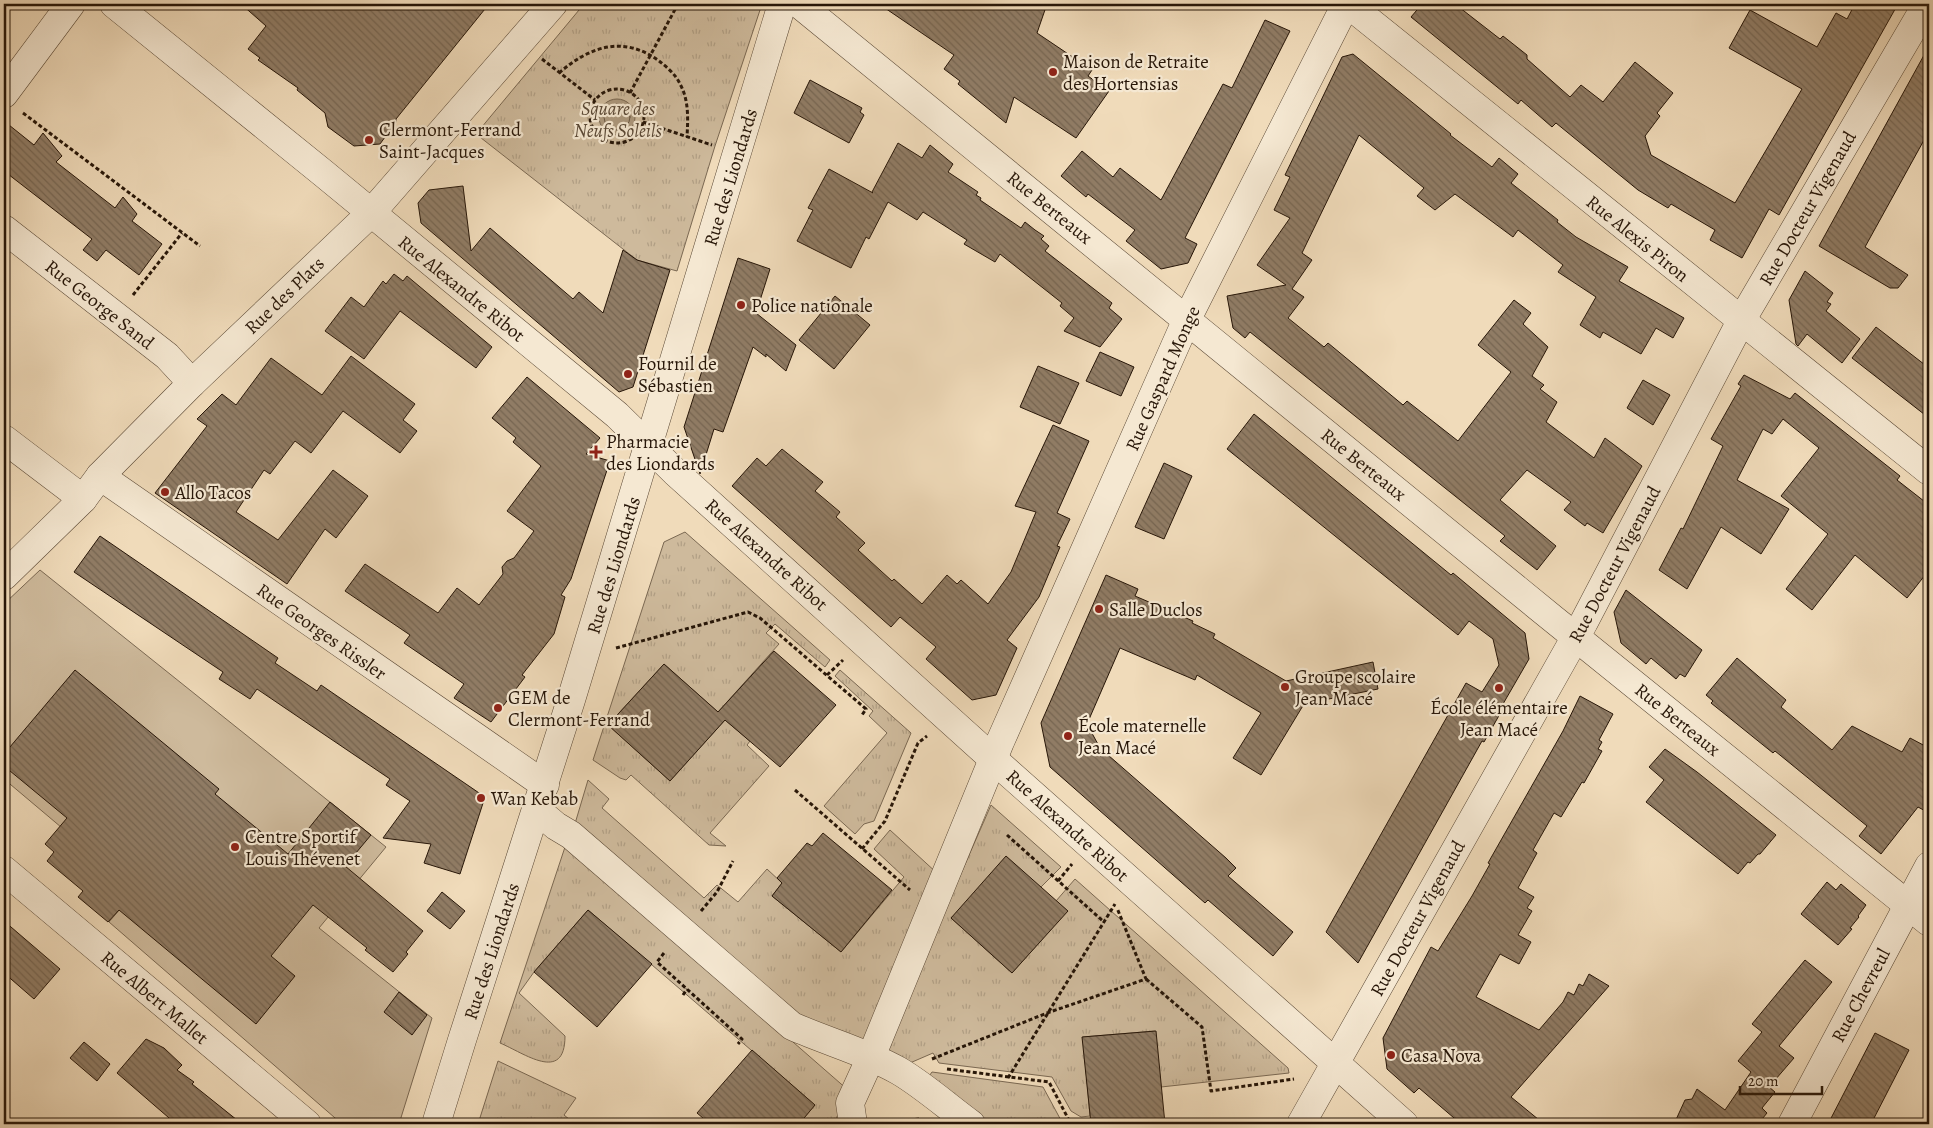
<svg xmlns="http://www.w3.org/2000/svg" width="1933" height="1128" font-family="Alegreya,serif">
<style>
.grass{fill:url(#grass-tufts);stroke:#7a6852}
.garden{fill:#ceba9c;stroke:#7a6852}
.water{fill:#ac987d;stroke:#77644e}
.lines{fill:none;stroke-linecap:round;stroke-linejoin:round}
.shore{stroke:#6a5742;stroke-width:1}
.building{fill:url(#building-back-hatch);stroke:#271608}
.minor-casing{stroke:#594734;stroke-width:29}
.path{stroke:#271608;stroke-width:3;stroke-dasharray:4 2.5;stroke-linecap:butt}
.minor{stroke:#f5e8d2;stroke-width:28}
.poi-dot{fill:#8f2418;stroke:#f5e8d2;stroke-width:2}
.labels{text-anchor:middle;stroke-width:4.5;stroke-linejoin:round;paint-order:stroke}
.poi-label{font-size:19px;fill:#271608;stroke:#f5e8d2;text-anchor:start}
.park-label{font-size:19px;font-style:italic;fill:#594734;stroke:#f5e8d2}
.street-label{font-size:19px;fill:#271608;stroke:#f5e8d2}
</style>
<defs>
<pattern id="grass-tufts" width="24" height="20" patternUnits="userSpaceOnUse" patternTransform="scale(1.25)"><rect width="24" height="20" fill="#ceba9c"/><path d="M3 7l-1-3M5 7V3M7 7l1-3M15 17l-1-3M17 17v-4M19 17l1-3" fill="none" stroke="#b19f85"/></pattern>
<pattern id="building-back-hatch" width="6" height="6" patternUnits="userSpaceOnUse" patternTransform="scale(1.25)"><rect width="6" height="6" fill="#907c65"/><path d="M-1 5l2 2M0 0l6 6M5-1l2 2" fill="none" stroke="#766551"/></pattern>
</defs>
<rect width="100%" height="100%" fill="#f0dbba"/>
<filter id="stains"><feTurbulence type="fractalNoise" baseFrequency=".004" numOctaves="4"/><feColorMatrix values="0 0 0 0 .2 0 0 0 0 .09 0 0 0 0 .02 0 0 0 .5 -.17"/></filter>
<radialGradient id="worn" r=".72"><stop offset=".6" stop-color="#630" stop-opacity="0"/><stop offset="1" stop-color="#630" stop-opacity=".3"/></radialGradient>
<g class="grass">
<path d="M584 4H762L715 146 677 271 637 260 476 134Z"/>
<path d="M685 532 830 660 825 667 775 624 766 633 779 644 718 712 664 664 608 725 670 781 725 720 750 741 747 745 769 766 710 833 726 846 709 845 631 775 626 780 620 778 593 760 664 542Z"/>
<path d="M840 670 911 733 874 821 864 824 855 834 824 806 887 733 869 716 873 711 835 676Z"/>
<path d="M588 780 609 799 602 808 704 898 717 885 738 902 767 869 782 883 772 896 841 952 904 877 874 849 890 830 938 874 866 1046 788 1013 574 827Z"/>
<path d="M991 805 1061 867 1041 887 951 918 1012 973 1067 911 1056 901 1075 879 1288 1068 1289 1073 1161 1087 1155 1031 1083 1037 1090 1116 1081 1117 1071 1111 1052 1077 939 1063 933 1053 896 1069 882 1054Z"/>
<path d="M566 844 848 1090 834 1124H799L815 1105 588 910 534 972 519 993 565 1036C565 1084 524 1053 500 1043Z"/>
<path d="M498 1061 576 1098 564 1115 575 1124H478Z"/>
<path d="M932 1072 1043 1087 1063 1124H981L924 1083Z"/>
</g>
<path class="garden" d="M40 570 386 847 319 928 432 1018 399 1124H342L109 922 138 888 106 865 4 779V604Z"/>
<circle class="water" cx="617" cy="117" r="18"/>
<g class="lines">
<circle class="shore" cx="617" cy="117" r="13"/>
</g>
<g class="building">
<path d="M241 4H489L396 119V122L380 144 354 146 328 127 325 113 297 90 298 88 258 60 260 58 248 49 266 26Z"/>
<path d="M879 4H1047L1037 33 1092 70 1088 76 1109 91 1076 138 1014 97 1006 123 958 84 960 81 944 69 954 55Z"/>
<path d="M1422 4H1455L1500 39 1503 36 1527 55V59L1570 97 1581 85 1603 102 1635 62 1673 93 1657 113 1660 116 1645 136 1651 155 1735 203 1802 89 1729 48 1750 10 1817 47 1836 13 1847 19 1855 4H1898L1779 215 1769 209 1742 258 1710 240 1715 230 1671 204 1668 208 1638 190 1556 123 1552 127 1521 100 1518 104 1411 17Z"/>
<path d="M1265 20 1290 31 1185 238 1197 244 1188 263 1161 269 1126 241 1135 230 1088 194 1086 197 1061 176 1082 151 1113 177 1120 168 1161 200 1223 84 1232 88Z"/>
<path d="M1929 46V131L1865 247 1908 275 1898 288H1890L1819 246Z"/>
<path d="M1353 54 1418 107 1451 134 1450 135 1492 167 1499 158 1518 174 1511 183 1558 220 1557 222 1576 237 1628 267 1619 281 1684 318 1673 338 1656 328 1641 354 1603 332 1600 338 1580 325 1596 297 1558 272 1563 265 1518 230 1513 237 1455 194 1435 210 1417 196 1424 188 1359 135 1302 253 1312 260 1292 289 1304 297 1288 318 1324 347 1328 343 1403 405 1407 401 1458 441 1511 372 1478 345 1514 300 1531 313 1523 324 1548 347 1532 376 1544 385 1540 389 1557 402 1546 422 1594 458 1605 438 1642 466 1603 533 1587 523 1585 526 1564 510 1571 502 1527 470 1500 500 1556 546 1537 570 1500 541 1505 536 1250 332 1245 338 1233 328 1227 296 1286 285 1257 265 1290 218 1274 210 1290 177 1285 175 1342 57Z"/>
<path d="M810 80 862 108 860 112 864 115 849 143 794 113Z"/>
<path d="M4 121 34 145 43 133 62 156 56 162 115 208 123 197 137 214 132 221 162 244 139 275 106 250 97 261 83 250 92 239 4 171Z"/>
<path d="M898 143 922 158 930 145 953 164 948 172 978 192 976 195 981 198 980 200 1021 228 1025 222 1035 230 1044 236 1041 239 1049 246 1045 251 1112 303 1109 308 1122 319 1100 347 1064 331 1074 318 1060 306 1062 303 1000 254 995 262 964 244 967 240 923 212 917 220 888 202 869 239 866 237 851 268 797 241 813 210 808 208 829 169 873 193 872 192Z"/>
<path d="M463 186 471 251 490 228 573 299 579 292 603 313 623 250 637 260 670 270 633 387 619 392 421 223 418 203 429 190Z"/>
<path d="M738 258 770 269 756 313 796 345 786 371 766 354V357L753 347 723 432 714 429 700 474 684 427Z"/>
<path d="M1805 271 1833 293 1827 302 1831 304 1826 311 1860 339 1842 363 1807 334 1798 346 1796 344 1789 300Z"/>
<path d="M394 274 403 281 407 276 492 347 476 368 400 311 364 359 325 331 351 297 364 307 383 281 386 284Z"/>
<path d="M835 296 870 325 834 369 799 340Z"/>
<path d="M1876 327 1929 368V418L1852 358Z"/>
<path d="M1100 352 1134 367 1121 396 1086 381Z"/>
<path d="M351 356 415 404 403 420 417 431 400 453 343 411 311 453 295 441 270 474 264 470 236 512 278 540 333 470 368 496 336 538 325 529 287 584 155 493 207 426 197 419 222 394 236 405 271 358 322 395Z"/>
<path d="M1038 366 1079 383 1060 424 1020 407Z"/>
<path d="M1744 375 1790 399 1795 393 1900 476 1897 480 1929 505V570L1907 598 1855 555 1812 610 1786 589 1828 534 1781 496 1819 448 1783 419 1772 434 1763 429 1737 480 1789 509 1761 554 1721 527 1687 589 1659 570 1681 528 1683 529 1723 446 1711 439 1741 386 1738 384Z"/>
<path d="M527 377 600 438 586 454 610 461 571 579 561 595 565 597 554 634 522 675 525 677 491 722 454 698 464 684 404 643 410 635 345 591 365 564 438 613 457 588 479 605 503 574 502 567 507 561 514 558 534 531 507 511 541 466 513 442 516 438 492 418Z"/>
<path d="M1643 380 1670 395 1653 425 1627 408Z"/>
<path d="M1254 414 1451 575 1453 573 1525 633 1529 659 1503 704 1505 705 1484 742 1482 741 1358 963 1326 932 1466 683 1482 692 1499 665 1493 639 1469 621 1458 635 1227 449Z"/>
<path d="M1053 425 1089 441 1057 513 1070 519 1057 546 1060 547 1039 597 1007 640 1017 648 996 695 972 700 926 659 936 647 900 617 891 627 732 486 757 458 766 466 782 449 823 482 815 491 840 512 836 517 865 543 858 550 892 581 894 579 922 604 947 575 957 584 961 580 988 604 1011 572 1036 512 1015 506Z"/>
<path d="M1164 463 1192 476 1164 539 1135 527Z"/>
<path d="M100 536 278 658 275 663 317 691 321 685 485 797 460 874 424 863 431 844 383 838 410 801 386 785 390 779 257 689 250 699 219 679 223 672 74 572Z"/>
<path d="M1106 575 1138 589 1135 596 1193 621 1192 623 1215 634 1213 638 1286 681 1373 662 1378 689 1304 704 1261 775 1233 758 1261 713 1197 675 1195 680 1120 648 1087 724 1100 748 1226 858 1236 868 1228 876 1293 932 1273 956 1208 900 1205 903 1050 767 1041 723Z"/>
<path d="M1626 590 1702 650 1685 677 1680 674 1676 679 1651 658 1646 664 1621 643 1614 612Z"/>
<path d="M774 651 836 705 780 767 725 720 670 781 608 725 664 664 718 712Z"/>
<path d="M1737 658 1786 700 1781 707 1832 750 1852 726 1902 752 1910 738 1929 748V813L1918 807 1881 854 1859 836 1867 826 1775 751 1773 753 1711 703 1713 701 1706 695Z"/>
<path d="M75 670 219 789 215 794 288 854 330 802 371 835 345 866 423 931 406 952 408 954 393 972 365 950 367 948 313 905 271 956 295 976 256 1024 119 910 108 922 78 897 83 891 47 861 54 852 45 844 67 818 4 766V754Z"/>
<path d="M1580 696 1613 714 1599 740 1602 742 1598 749 1602 751 1584 783 1582 782 1561 817 1554 813 1533 850 1537 853 1518 888 1534 897 1527 908 1532 911 1518 935 1531 942 1519 964 1500 954 1476 997 1539 1030 1563 1002 1568 992 1574 995 1579 984 1583 986 1589 974 1609 986 1511 1097 1544 1124H1461L1419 1088 1414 1093 1387 1069 1383 1038 1431 947 1438 951 1472 896 1490 864 1488 863 1563 731Z"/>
<path d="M1665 749 1697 772 1776 835 1760 854H1758L1750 863 1748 862 1738 874 1646 802 1664 780 1649 767Z"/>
<path d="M823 833 892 890 841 952 772 896 782 883 777 878 807 843 812 846Z"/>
<path d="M1006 856 1068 911 1012 973 951 918Z"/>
<path d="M1827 882 1836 890 1841 884 1866 905 1858 916 1859 917 1850 928 1852 929 1838 945 1801 914Z"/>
<path d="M442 892 465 911 450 929 427 911Z"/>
<path d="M588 910 652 964 597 1027 534 972Z"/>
<path d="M4 921 60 969 34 999 4 973Z"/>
<path d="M1805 960 1832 982 1779 1046 1794 1058 1769 1087 1775 1092 1762 1108 1767 1113 1758 1124H1674L1685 1100 1692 1099 1697 1089 1725 1110 1751 1072 1738 1061 1762 1032 1752 1024Z"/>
<path d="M399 992 427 1015 412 1035 384 1012Z"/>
<path d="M1156 1031 1165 1124H1091L1082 1037Z"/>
<path d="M1875 1033 1909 1050 1871 1124H1828Z"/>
<path d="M146 1039 164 1048 182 1065 177 1070 194 1082 192 1084 242 1124H176L117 1073Z"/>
<path d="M84 1042 110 1064 97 1081 70 1058Z"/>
<path d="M752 1050 815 1105 799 1124H710L697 1113Z"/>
</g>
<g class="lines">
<defs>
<g id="minor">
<path d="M114 4 323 173 617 415 675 472 993 759 1404 1124"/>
<path d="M799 4 1552 618 1929 922"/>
<path d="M1348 4 1929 471"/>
<path d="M4 94 71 4"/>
<path d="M4 229 167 356 192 383"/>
<path d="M4 439 83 499"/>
<path d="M100 476 545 785"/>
<path d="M4 576 83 499 100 476 192 383 371 213 553 4"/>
<path d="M537 810 556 826 571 835 792 1026C828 1042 866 1052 899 1071 923 1085 949 1108 971 1124"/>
<path d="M4 870 307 1124"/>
<path d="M436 1124 462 1040 571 700 782 4"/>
<path d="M853 1124 850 1103 871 1057 1000 742 1187 319 1346 4"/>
<path d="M1301 1124 1584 622 1741 321 1927 4"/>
<path d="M1792 1124 1929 866"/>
</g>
</defs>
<use href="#minor" class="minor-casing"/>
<g class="path">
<path d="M542 59 595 100"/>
<path d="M559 73C590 46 624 35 659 61 667 67 676 75 680 84 689 100 688 119 687 137"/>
<circle cx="617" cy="116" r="27"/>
<path d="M630 93 678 4"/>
<path d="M23 113 200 246"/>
<path d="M643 122 712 145"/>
<path d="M133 295 182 233"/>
<path d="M616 648 748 612 760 618 866 709 862 715"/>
<path d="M827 675 843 660"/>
<path d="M795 790 910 890"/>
<path d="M1007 835 1104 922"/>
<path d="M862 849 885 821 918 743 927 736"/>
<path d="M1058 881 1072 864"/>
<path d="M701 911 717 892 733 861"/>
<path d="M664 953 657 962 742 1039 738 1044"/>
<path d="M1146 979 1202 1027 1211 1091 1294 1079"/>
<path d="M683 995 687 989"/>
<path d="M932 1059 1047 1013 1146 979 1117 908"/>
<path d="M947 1069 1049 1082 1071 1124"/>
<path d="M1008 1078 1115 904"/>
<path d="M883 1124 919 1119"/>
</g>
<use href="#minor" class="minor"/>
</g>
<g class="poi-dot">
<circle cx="1053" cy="72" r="5"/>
<circle cx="369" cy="140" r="5"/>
<circle cx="741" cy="305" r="5"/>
<circle cx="628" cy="374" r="5"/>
<path d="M593.5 444.5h5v5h5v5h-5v5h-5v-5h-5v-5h5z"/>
<circle cx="165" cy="492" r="5"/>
<circle cx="1099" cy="609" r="5"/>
<circle cx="1285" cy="687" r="5"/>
<circle cx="1499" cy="688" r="5"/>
<circle cx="498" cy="708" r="5"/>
<circle cx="1068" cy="736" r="5"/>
<circle cx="481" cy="798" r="5"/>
<circle cx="235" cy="847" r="5"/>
<circle cx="1391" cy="1055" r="5"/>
</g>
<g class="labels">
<g class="poi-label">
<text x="1063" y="68">Maison de Retraite<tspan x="1063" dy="22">des Hortensias</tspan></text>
<text x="379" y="136">Clermont-Ferrand<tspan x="379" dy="22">Saint-Jacques</tspan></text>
<text x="751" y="312">Police nationale</text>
<text x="638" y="370">Fournil de<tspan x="638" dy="22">Sébastien</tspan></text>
<text x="606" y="448">Pharmacie<tspan x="606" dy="22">des Liondards</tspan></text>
<text x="175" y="499">Allo Tacos</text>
<text x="1109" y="616">Salle Duclos</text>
<text x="1295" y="683">Groupe scolaire<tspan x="1295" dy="22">Jean Macé</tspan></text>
<text x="508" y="704">GEM de<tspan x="508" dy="22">Clermont-Ferrand</tspan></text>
<text x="1499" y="714" text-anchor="middle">École élémentaire<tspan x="1499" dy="22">Jean Macé</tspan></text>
<text x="1078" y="732">École maternelle<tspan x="1078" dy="22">Jean Macé</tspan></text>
<text x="491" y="805">Wan Kebab</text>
<text x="245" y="843">Centre Sportif<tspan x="245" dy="22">Louis Thévenet</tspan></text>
<text x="1401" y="1062">Casa Nova</text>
</g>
<g class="park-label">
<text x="618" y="115">Square des<tspan x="618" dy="22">Neufs Soleils</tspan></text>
</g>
<g class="street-label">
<text transform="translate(730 177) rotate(-73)" y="7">Rue des Liondards</text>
<text transform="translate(1050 207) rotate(39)" y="7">Rue Berteaux</text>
<text transform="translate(1807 208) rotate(-60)" y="7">Rue Docteur Vigenaud</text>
<text transform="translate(1638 238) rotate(39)" y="7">Rue Alexis Piron</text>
<text transform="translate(462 288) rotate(39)" y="7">Rue Alexandre Ribot</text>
<text transform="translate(284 295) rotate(-44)" y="7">Rue des Plats</text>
<text transform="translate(100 304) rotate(38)" y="7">Rue George Sand</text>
<text transform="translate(1162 378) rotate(-66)" y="7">Rue Gaspard Monge</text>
<text transform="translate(1364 464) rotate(39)" y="7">Rue Berteaux</text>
<text transform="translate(767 554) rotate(42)" y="7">Rue Alexandre Ribot</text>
<text transform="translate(1614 564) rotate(-62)" y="7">Rue Docteur Vigenaud</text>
<text transform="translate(613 565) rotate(-73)" y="7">Rue des Liondards</text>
<text transform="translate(322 631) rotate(35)" y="7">Rue Georges Rissler</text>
<text transform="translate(1678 719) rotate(39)" y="7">Rue Berteaux</text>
<text transform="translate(1068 825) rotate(42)" y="7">Rue Alexandre Ribot</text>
<text transform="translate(1417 918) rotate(-61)" y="7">Rue Docteur Vigenaud</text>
<text transform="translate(491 951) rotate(-72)" y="7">Rue des Liondards</text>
<text transform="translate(1860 995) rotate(-62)" y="7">Rue Chevreul</text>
<text transform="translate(155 997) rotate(40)" y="7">Rue Albert Mallet</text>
</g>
</g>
<rect width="1933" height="1128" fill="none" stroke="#f0dbba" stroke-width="20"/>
<rect x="5" y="5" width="1923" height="1118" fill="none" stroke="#271608" stroke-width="2.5"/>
<rect x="10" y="10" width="1913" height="1108" fill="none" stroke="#271608"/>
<path d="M1740 1086v8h82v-8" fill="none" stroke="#271608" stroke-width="2.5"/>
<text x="1748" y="1086" font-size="15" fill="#271608" stroke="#f5e8d2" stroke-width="4" paint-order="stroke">20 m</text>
<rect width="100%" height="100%" filter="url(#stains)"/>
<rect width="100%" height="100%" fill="url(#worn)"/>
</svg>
